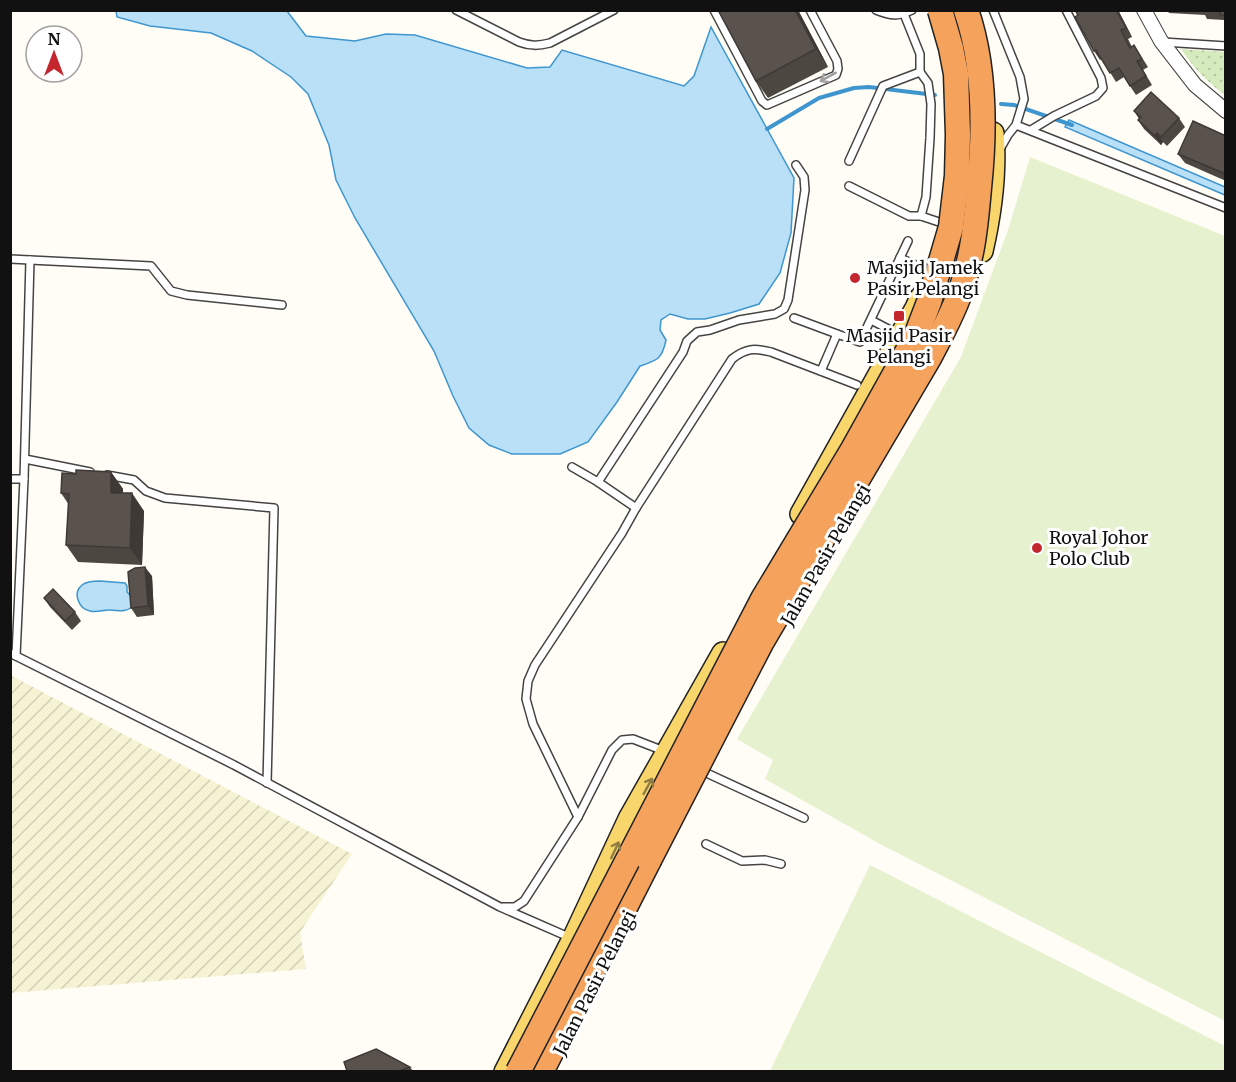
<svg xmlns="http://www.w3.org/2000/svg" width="1236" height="1082" font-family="Merriweather,serif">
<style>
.farmland{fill:url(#farmland-furrows)}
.park{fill:url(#park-dots)}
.pitch{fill:#e6f2cf}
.water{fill:#b9e0f7;stroke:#3f96cf;stroke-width:1.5}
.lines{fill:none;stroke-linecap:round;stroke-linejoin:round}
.stream{stroke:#3f96cf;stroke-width:4}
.lane-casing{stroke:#444;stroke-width:10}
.street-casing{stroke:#444;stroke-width:16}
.primary-casing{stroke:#222;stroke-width:24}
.highway-casing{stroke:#222;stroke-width:27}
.lane{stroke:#fff;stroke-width:7}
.street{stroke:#fff;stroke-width:14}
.primary{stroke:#f9d66b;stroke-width:21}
.highway{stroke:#f5a25d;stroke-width:24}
.highway-bridge-casing{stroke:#222;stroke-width:27;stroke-linecap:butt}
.highway-bridge{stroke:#f5a25d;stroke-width:24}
.wall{fill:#4d4742}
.shaded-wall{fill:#3f3936}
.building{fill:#5a524d;stroke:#3f3936;stroke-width:1.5}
.oneway{stroke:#a0a0a0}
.oneway2{stroke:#917d42}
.poi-dot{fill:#c4262e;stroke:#fff;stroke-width:2}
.labels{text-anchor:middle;stroke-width:6;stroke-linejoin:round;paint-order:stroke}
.poi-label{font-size:18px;fill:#111;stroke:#fff;text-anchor:start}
.street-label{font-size:18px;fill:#111;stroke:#fff}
</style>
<defs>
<pattern id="farmland-furrows" width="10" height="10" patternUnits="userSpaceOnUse" patternTransform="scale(1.5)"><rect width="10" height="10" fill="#f6f3d4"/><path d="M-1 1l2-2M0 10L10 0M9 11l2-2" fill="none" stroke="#d2cfb5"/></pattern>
<pattern id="park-dots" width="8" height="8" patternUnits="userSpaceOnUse" patternTransform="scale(1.5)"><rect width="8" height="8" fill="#d5ebbd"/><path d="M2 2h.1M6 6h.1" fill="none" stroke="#b6c8a1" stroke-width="1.8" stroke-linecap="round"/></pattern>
</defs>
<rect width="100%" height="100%" fill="#fffdf5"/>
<path class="farmland" d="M10 675 352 854 300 932 306 969 11 993Z"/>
<path class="park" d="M1181 49 1225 52V95C1207 82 1193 67 1181 49Z"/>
<g class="pitch">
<path d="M1030 157 1225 236V1021L880 844 765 779 773 760 737 739 961 357 1009 227Z"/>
<path d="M870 865 1225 1046V1071H770Z"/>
</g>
<g class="water">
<path d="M116 11H287L306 36 355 41 386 34 415 35 527 68 550 67 562 50 684 86 694 76 711 27 794 178 791 233 780 273 759 304 730 313 705 319H688L670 314 661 320 660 330 666 340C662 359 658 360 640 366L617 402 588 442 560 454H512L489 445 469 428 453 396 434 351 355 218 336 180 329 145 308 94 291 77 252 51 211 33 150 26 117 17Z"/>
<path d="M1069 120 1225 187V195L1065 127Z"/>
<path d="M100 581 125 583 127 586V592L132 597V607C124 613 119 610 109 610 103 610 96 613 90 611 79 609 72 593 82 585 87 581 94 581 100 581Z"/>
</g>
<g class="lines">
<g class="stream">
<path d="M1001 104 1014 105 1072 125"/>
<path d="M767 129 819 98 854 88 869 87 935 95"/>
</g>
<defs>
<g id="lane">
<path d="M456 10 519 42C530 46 538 46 550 43L614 10"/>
<path d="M714 10 762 101 767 105 836 75 838 69 837 61 810 10"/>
<path d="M876 10C891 16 897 17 912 10"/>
<path d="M993 10 1020 77 1024 99 1016 125 1008 135 1000 149"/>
<path d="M1163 42 1226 46"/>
<path d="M920 72 928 83 931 104 930 138 926 197 921 216"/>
<path d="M1016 125 1226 208"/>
<path d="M1031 130 1054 116 1096 96 1103 88 1101 78 1066 10"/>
<path d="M849 161 883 86 920 72V54L904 14"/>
<path d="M849 186 909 216H921L942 223"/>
<path d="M900 258 931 272"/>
<path d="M10 259 151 266 171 291 187 295 282 305"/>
<path d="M794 318 837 334"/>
<path d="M871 320 898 334"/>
<path d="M821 371 837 334 860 342 908 241"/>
<path d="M25 459 90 472"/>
<path d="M572 467 598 482 636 508 622 533 535 665 528 681 526 699 533 724 578 817"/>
<path d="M107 475 134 480 146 491 165 498 274 508 267 783"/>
<path d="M10 479H24"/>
<path d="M598 482 683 352 687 341 697 332 710 330 739 320 775 314 784 309 788 300 805 190 804 177 796 165"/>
<path d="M636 508 732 359C746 348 754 348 771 352L857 385"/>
<path d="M10 653 234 765 500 907 571 938"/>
<path d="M16 656 24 479 30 260"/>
<path d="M700 770 804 818"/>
<path d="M706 844 742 861 765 860 781 864"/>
<path d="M503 907H515L524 901 578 817 612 750 622 740 633 739 664 751"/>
</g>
<path id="street" d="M1144 10 1161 41 1195 85 1226 111"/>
<g id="primary">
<path d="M982 251C991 212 996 172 993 133"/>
<path d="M801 514 916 308 921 297"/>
<path d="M505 1072 573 939 629 819 723 653"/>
</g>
<path id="highway" d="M541 1072 649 860"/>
</defs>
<use href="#lane" class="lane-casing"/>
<use href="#street" class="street-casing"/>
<use href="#primary" class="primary-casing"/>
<use href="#highway" class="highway-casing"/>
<use href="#lane" class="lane"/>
<use href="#street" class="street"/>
<use href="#primary" class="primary"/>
<use href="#highway" class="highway"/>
<defs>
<g id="highway-bridge">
<path d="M649 860 761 643 929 358C941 335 954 312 962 287 973 254 976 222 979 188 985 131 985 65 966 10"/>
<path d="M518 1072 763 599 852 451 916 336 929 302 951 227 957 176 958 135 956 74 951 48 940 10"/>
</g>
</defs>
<use href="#highway-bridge" class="highway-bridge-casing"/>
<use href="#highway-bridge" class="highway-bridge"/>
</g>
<g class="wall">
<path d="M798 10 828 67 768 98 756 81Z"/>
<path d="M1118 10 1132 37 1128 39 1132 47 1134 45 1148 67 1143 70 1152 85 1136 95 1124 77 1116 82 1102 59 1100 60 1094 51 1078 15Z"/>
<path d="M1167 10H1226V22L1224 20 1207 19 1205 15 1169 13Z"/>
<path d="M1134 111 1179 118 1185 127 1167 146 1163 142 1161 145 1144 129 1138 120 1139 119Z"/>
<path d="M1226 136V181L1185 163 1178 154Z"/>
<path d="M111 472 123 489V493L144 511 142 565 78 562 66 545 69 505 61 493 76 474Z"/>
<path d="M152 576 154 615 137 617 131 608Z"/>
<path d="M44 598 75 612 81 621 72 630 50 607Z"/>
<path d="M410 1067 413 1071H347Z"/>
</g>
<g class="shaded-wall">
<path d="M795 10H798L828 67 816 49Z"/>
<path d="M1116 10H1118L1132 37 1126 28Z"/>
<path d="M1157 133 1163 142 1161 145 1155 136Z"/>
<path d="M111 472 123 489V510L111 493Z"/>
<path d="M132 493 144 511 142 565 130 548Z"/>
<path d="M145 567 152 576 154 615 148 606Z"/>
</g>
<g class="building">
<path d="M718 10H795L816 49 756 81Z"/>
<path d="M1075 10H1116L1126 28 1121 30 1130 48 1134 45 1142 59 1137 61 1146 76 1130 86 1119 68 1110 73 1096 50 1094 51 1075 17 1078 15Z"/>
<path d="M1206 10H1226V15H1220V12Z"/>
<path d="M1151 92 1179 118 1161 137 1157 133 1155 136 1138 120 1141 117 1134 111Z"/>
<path d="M1193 121 1226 136V174L1178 154Z"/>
<path d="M76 470 111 472V493H132L130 548 66 545 69 494 61 493 62 473 76 474Z"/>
<path d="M145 567 148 606 131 608 128 572 135 568Z"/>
<path d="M53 589 75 612 65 621 44 598Z"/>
<path d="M376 1049 410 1067 399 1071H347L344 1062Z"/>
</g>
<defs><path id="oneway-shaft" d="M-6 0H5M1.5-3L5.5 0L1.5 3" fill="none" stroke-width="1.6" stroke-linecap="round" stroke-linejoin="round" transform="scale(1.5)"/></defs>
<use class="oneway" href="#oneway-shaft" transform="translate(828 77) rotate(151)"/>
<g class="oneway2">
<use href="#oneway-shaft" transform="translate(648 786) rotate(-61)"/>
<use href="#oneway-shaft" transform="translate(615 850) rotate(-65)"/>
</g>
<g class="poi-dot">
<circle cx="855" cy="278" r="6"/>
<rect x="893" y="310" width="12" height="12" rx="3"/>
<circle cx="1037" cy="548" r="6"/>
</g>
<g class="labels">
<g class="poi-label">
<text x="867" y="274">Masjid Jamek<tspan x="867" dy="21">Pasir Pelangi</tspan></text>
<text x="899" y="342" text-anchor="middle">Masjid Pasir<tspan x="899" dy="21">Pelangi</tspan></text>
<text x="1049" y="544">Royal Johor<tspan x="1049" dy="21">Polo Club</tspan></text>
</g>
<g class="street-label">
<text transform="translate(826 555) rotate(-60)" y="6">Jalan Pasir Pelangi</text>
<text transform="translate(595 983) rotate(-63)" y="6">Jalan Pasir Pelangi</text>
</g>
</g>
<rect width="1236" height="1082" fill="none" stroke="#111111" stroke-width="24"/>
<g transform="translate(54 54)"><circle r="28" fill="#ffffff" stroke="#a0a0a0" stroke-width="1.5"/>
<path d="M0-4.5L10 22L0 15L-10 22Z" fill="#c4262e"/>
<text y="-9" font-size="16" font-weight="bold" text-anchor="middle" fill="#111111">N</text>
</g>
</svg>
